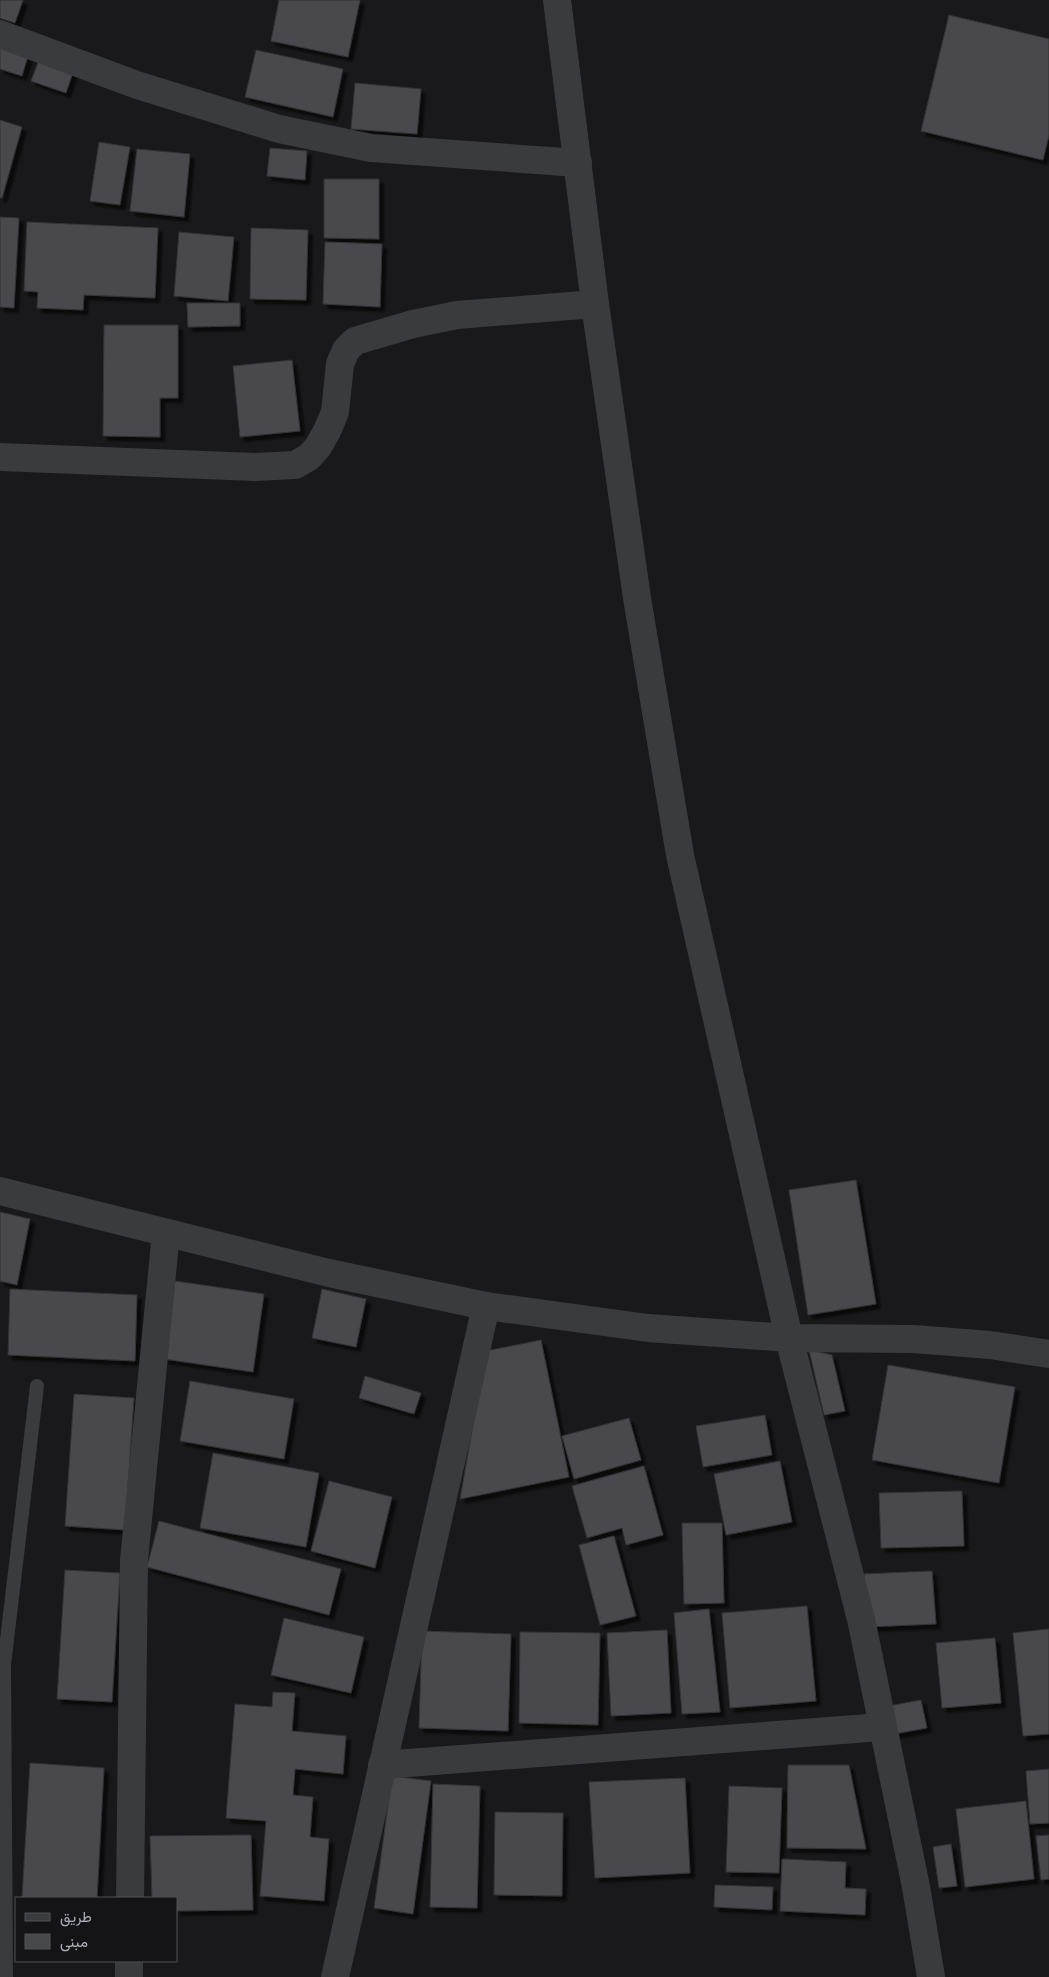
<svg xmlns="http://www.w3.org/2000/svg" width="1049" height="1977" font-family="'Fira Sans Condensed',Vazirmatn,sans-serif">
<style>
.building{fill:#48494d;stroke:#333337;filter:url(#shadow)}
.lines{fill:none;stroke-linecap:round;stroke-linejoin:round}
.service{stroke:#3a3b3f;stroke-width:14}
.minor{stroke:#3a3b3f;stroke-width:28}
</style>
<defs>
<filter id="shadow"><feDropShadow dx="4.5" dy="4.5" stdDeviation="1" flood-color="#0009"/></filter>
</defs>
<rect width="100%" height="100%" fill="#19191b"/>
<g class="building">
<path d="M0 0H23L15 23 0 18Z"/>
<path d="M279 0H360L348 57 271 41Z"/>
<path d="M949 15 1049 39V135L1043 160 921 131Z"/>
<path d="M0 47 28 56 22 76 0 69Z"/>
<path d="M256 50 343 69 333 117 245 97Z"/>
<path d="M39 60 73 72 66 93 31 81Z"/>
<path d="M355 83 421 89 417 134 351 129Z"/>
<path d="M0 120 22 127 2 198H0Z"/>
<path d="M99 142 130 147 120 205 90 201Z"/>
<path d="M270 148 307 151 305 180 267 176Z"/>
<path d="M137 149 190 154 184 217 130 211Z"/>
<path d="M324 179H379V239L324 238Z"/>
<path d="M0 217 19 218 14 308 0 307Z"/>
<path d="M27 222 158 228 155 298 84 295 83 310 37 308 38 292 24 291Z"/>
<path d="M251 228 308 230 306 300 250 299Z"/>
<path d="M179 232 234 237 228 301 174 296Z"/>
<path d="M325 242 382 244 380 307 323 304Z"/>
<path d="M187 303H240V326L188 327Z"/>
<path d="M104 325H178V398H160V437L103 436Z"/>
<path d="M292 360 300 431 240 437 233 366Z"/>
<path d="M856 1180 876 1304 808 1315 789 1190Z"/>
<path d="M0 1212 30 1219 17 1285 0 1281Z"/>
<path d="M175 1281 264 1294 253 1372 164 1359Z"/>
<path d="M10 1289 137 1295 135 1361 8 1355Z"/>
<path d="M322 1289 366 1299 356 1347 312 1338Z"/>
<path d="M541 1340 569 1477 460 1499 486 1351Z"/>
<path d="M809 1350 832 1355 845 1411 824 1415Z"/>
<path d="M888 1365 1015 1387 999 1483 872 1460Z"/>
<path d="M365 1376 421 1393 414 1414 359 1398Z"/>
<path d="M190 1381 294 1399 284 1459 180 1441Z"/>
<path d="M74 1394 134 1398 125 1530 65 1526Z"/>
<path d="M765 1415 772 1455 703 1467 696 1426Z"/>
<path d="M629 1418 641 1460 574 1479 562 1436Z"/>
<path d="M213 1453 319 1473 306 1547 200 1528Z"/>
<path d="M780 1461 792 1522 726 1535 714 1474Z"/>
<path d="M644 1466 663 1535 626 1545 622 1528 587 1538 572 1486Z"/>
<path d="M329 1481 392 1497 375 1568 311 1551Z"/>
<path d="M962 1491 964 1546 881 1548 879 1493Z"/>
<path d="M159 1521 341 1569 329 1615 147 1567Z"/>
<path d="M682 1523H722L724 1603 684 1604Z"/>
<path d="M614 1536 636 1616 600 1625 579 1545Z"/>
<path d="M65 1570 120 1573 112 1702 57 1699Z"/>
<path d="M932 1571 936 1624 867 1627 864 1574Z"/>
<path d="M807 1606 816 1701 730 1708 722 1613Z"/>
<path d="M709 1609 720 1712 682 1714 674 1613Z"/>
<path d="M284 1618 364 1637 351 1693 271 1675Z"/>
<path d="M1049 1629V1734L1023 1736 1013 1633Z"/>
<path d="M667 1630 671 1713 611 1716 607 1633Z"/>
<path d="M422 1631 511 1634 508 1731 419 1728Z"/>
<path d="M520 1632 600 1633 598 1725 519 1723Z"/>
<path d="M995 1638 1001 1703 942 1708 936 1643Z"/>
<path d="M273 1692 295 1693 292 1731 346 1736 343 1774 295 1769 293 1795 313 1797 310 1837 329 1839 324 1901 260 1896 266 1821 226 1818 235 1704 272 1707Z"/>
<path d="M921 1700 927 1728 894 1734 888 1706Z"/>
<path d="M30 1763 104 1768 97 1898H22Z"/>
<path d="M788 1765H849L866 1849 787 1848Z"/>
<path d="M1049 1769V1823L1030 1824 1026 1771Z"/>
<path d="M392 1776 431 1781 413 1914 374 1908Z"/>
<path d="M685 1778 690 1873 595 1878 589 1782Z"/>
<path d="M433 1784 480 1786 477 1908 430 1907Z"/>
<path d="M729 1786 782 1788 779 1873 726 1872Z"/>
<path d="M1026 1801 1034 1879 965 1887 956 1809Z"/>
<path d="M495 1812 563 1813 562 1896 494 1895Z"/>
<path d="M251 1835 253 1910 176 1911V1898H152L150 1836Z"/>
<path d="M1049 1835V1879L1041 1880 1036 1836Z"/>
<path d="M951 1844 957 1886 939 1888 933 1847Z"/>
<path d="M782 1859 846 1862 845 1888 866 1889 865 1915 780 1911Z"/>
<path d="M715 1885 773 1887 772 1910 714 1907Z"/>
</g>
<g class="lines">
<path class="service" d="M6 1977 4 1665 37 1386"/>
<g class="minor">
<path d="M557 0 595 304 637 598 680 855 789 1338 861 1619 916 1887 931 1977"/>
<path d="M0 34 137 85 279 129 371 148 578 163"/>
<path d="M0 457 255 467 295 465 309 457 318 447 327 431 335 412 340 364 346 350 355 341 413 324 457 315 595 304"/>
<path d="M0 1191 329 1273 486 1306 648 1328 789 1338 914 1339 990 1345 1049 1354"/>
<path d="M382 1765 882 1727"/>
<path d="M130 1898 134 1560 166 1233"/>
<path d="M129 1977V1961"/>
<path d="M335 1977 486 1306"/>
</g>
</g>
<rect x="15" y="1897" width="162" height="65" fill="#141416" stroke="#515257"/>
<rect x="25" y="1913" width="25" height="8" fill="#3a3b3f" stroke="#515257"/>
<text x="60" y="1922" font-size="15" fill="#adb0b9">طريق</text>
<rect x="25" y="1934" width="25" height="15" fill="#48494d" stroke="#515257"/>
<text x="60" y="1947" font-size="15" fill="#adb0b9">مبنى</text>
</svg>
